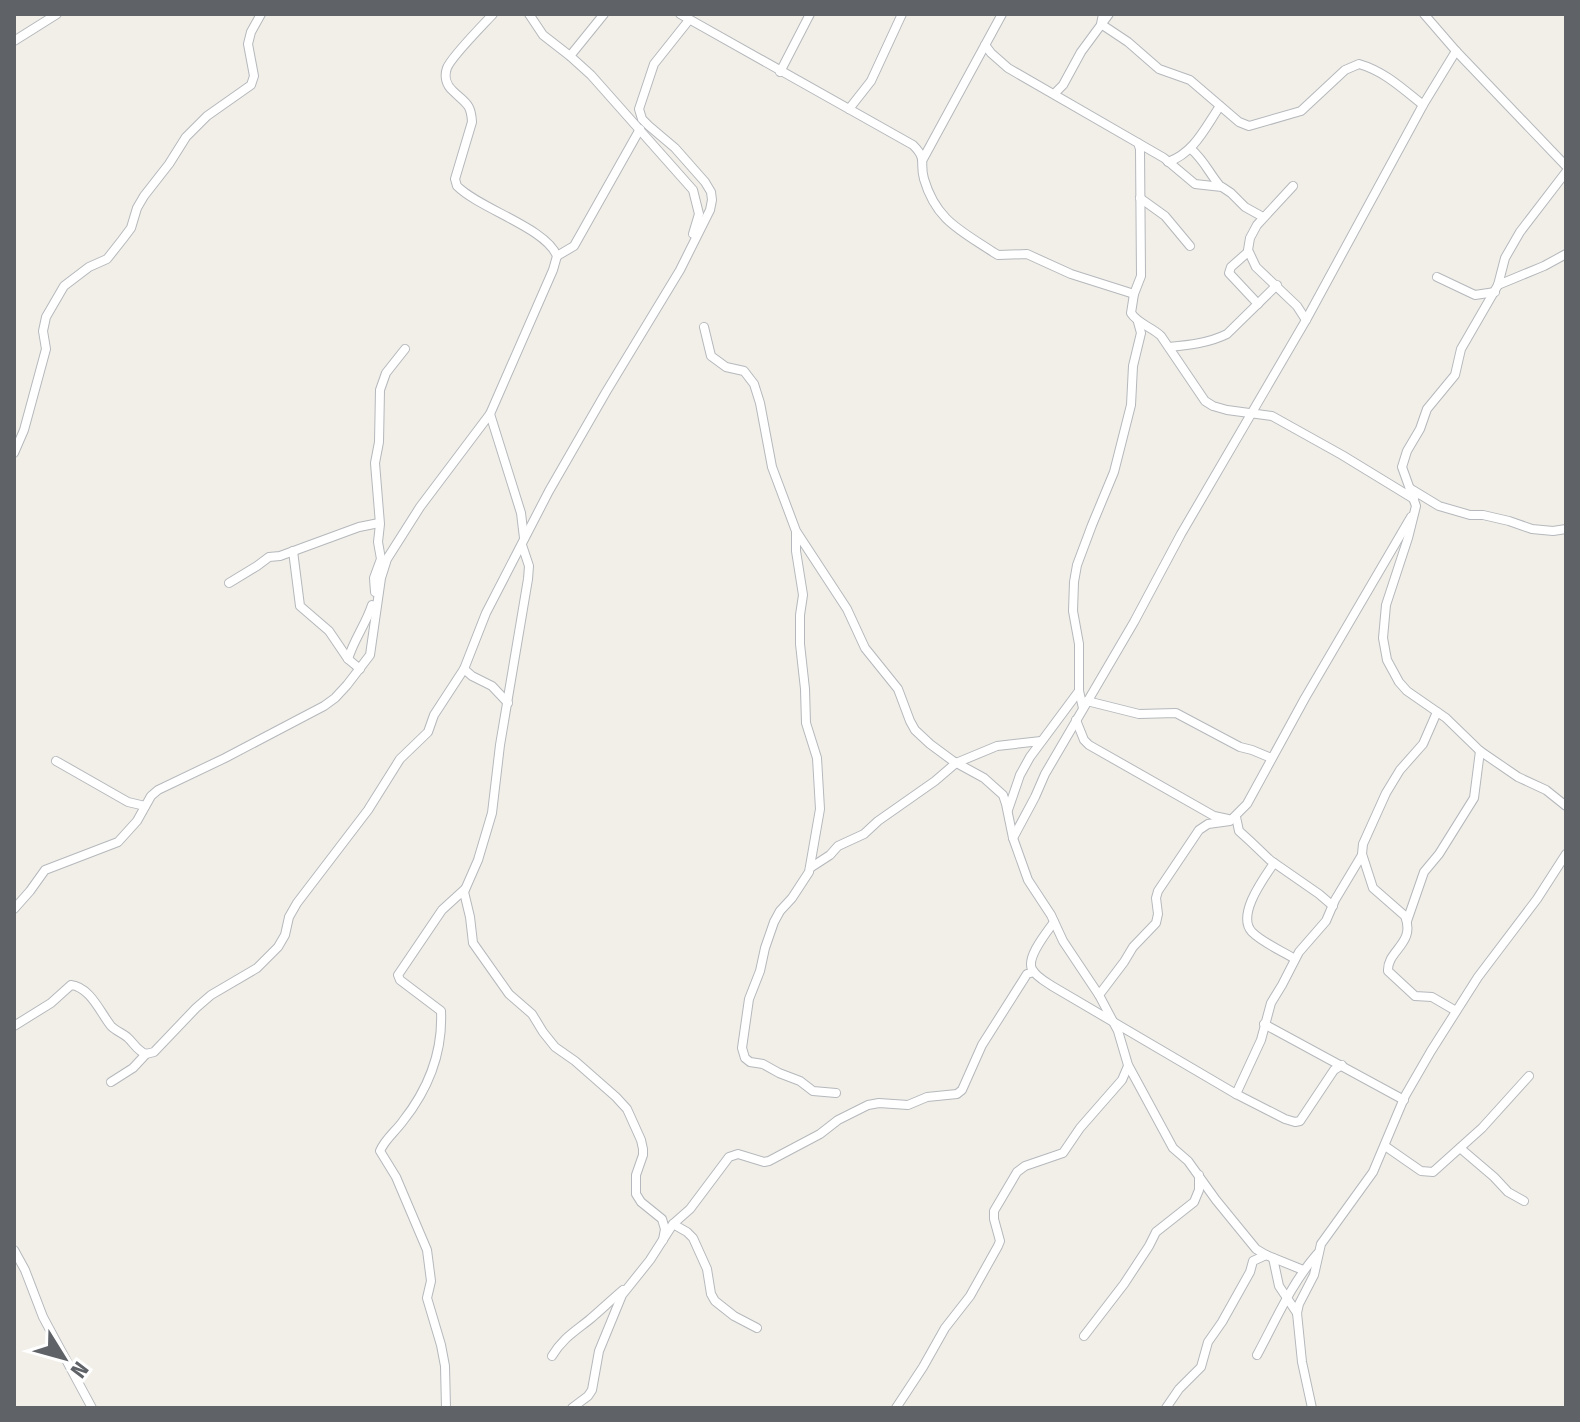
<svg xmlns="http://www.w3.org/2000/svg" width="1580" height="1422" font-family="'Fira Sans Condensed',sans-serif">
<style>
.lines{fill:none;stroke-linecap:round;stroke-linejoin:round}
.minor-casing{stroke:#b5b8bc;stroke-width:10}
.minor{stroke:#fff;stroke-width:8}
</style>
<rect width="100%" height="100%" fill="#f1efe8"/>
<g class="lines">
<defs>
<g id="minor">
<path d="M493 14C483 25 451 57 447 68 444 76 446 85 453 91 465 103 471 103 472 122L455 179 457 186C480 209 546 228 557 256L553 270 490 414 521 513 524 538"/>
<path d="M529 14 543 35 570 56 591 75 693 190 699 214 693 234"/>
<path d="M680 14 913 145C928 160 919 162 924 179 936 220 960 230 993 252L998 255 1027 254 1071 274 1134 294"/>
<path d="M1103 14 1101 24 1128 42 1159 69 1190 80 1239 122 1249 126 1301 111 1345 70 1359 64C1384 71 1403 89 1423 105"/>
<path d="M1424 14 1456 51 1566 166"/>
<path d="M14 41 57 14"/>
<path d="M985 45 991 53 1008 68 1138 143 1140 149 1141 276 1134 294 1131 313C1138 324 1152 327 1161 336L1205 401 1213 406 1227 410 1272 416 1342 455 1414 499"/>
<path d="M570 56 604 14"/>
<path d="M780 72 810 14"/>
<path d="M1054 94 1063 85 1081 52 1109 14"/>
<path d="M849 109 871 81 902 14"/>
<path d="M1138 143 1164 158 1195 184 1222 187 1231 193 1245 207 1263 217"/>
<path d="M1191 149C1204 160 1209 173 1220 186"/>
<path d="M923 159 1002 14"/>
<path d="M1168 162C1194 153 1205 128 1220 106"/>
<path d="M1566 172 1520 232 1505 258 1498 285 1461 349 1455 375 1427 409 1420 429 1407 451 1402 467 1416 506 1408 538 1386 605 1383 638 1387 660 1399 682 1407 691 1446 718 1480 751 1518 777 1546 790 1566 806"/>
<path d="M1293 186 1257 225 1250 238 1248 250 1256 267 1297 306 1306 320"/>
<path d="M1140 198 1165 216 1190 246"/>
<path d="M1248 252 1231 267 1229 273 1258 304"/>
<path d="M557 256 574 246 640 129"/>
<path d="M1437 277 1475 295 1495 292"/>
<path d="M1498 285 1544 266 1566 254"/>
<path d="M704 327 711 356 726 367 744 371 754 384 760 403 772 467 796 531 847 609 865 648 898 689 910 721 915 730 930 744 953 761 984 778 1003 795 1006 804 1013 838 1028 880 1051 915 1063 941 1099 995 1118 1031 1128 1065 1173 1148 1188 1161 1216 1200 1256 1249 1266 1255 1303 1270"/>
<path d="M1169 347C1189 345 1209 343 1227 334L1277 285"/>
<path d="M14 453 24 430 46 349 43 331 46 317 64 286 89 267 107 259 122 240 131 228 137 208 144 196 169 164 186 137 207 116 251 85 254 76 248 44 251 32 261 14"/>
<path d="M1411 489 1439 506 1470 515H1483L1509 521 1532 529 1553 531 1566 529"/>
<path d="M796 532V551L803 595 800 615V644L805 689 806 723 817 758 820 809 809 872 792 898 780 911 774 922 765 948 760 971 749 999 742 1048 745 1058 750 1062 763 1064 779 1073 800 1081 813 1091 836 1093"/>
<path d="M522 545 529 566 528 579 500 745 492 813 478 860 464 892 470 917 473 943 509 994 532 1014 543 1032 555 1047 575 1061 616 1097 627 1109 641 1140 643 1149V1155L636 1175V1194L641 1202 662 1219 665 1229 663 1240"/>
<path d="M293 551 300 606 329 631 348 659 360 669"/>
<path d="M229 583 257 566 269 557 280 556 359 527 379 523"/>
<path d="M375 592 374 578 381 559 378 542 380 524 375 463 379 442 380 390 386 373 405 349"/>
<path d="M348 659C354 639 366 624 372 605"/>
<path d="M464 669 472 676 492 686 508 703"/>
<path d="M1087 701 1139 714 1176 713 1240 747 1252 750 1271 758"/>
<path d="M1083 708 1079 691V644L1073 611 1074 582 1077 565 1092 525 1114 472 1131 405 1133 366 1141 333 1138 322"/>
<path d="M1437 712 1423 744 1400 770 1386 793 1363 844 1362 854 1373 888 1405 916C1416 944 1387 950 1388 971L1415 996 1432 997 1456 1011"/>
<path d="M1076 720 1084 740 1089 745 1214 816 1228 819"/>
<path d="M56 761 128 802 145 806"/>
<path d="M1008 810 1020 775 1030 757 1079 691"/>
<path d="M1236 817 1239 831 1250 841 1270 860 1319 894 1333 906"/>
<path d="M1013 838 1035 797 1045 774 1134 622 1181 534 1306 320 1423 105 1456 51"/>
<path d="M1274 863C1264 878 1236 915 1252 932 1263 943 1282 951 1295 959"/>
<path d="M810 868 830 855 838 846 864 834 878 821 935 781 956 763 997 746 1041 741"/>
<path d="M14 909 30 891 45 870 118 842 137 821 151 796 158 790 225 758 324 706 335 698 347 685 370 655 381 578 387 559 420 507 490 414"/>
<path d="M1407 921 1424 872 1439 854 1474 798 1480 751"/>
<path d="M1054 922C1047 932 1026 957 1032 969 1035 976 1046 982 1052 986L1236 1094 1285 1119 1295 1122 1300 1121 1334 1070 1342 1065"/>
<path d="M1099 995 1124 962 1133 947 1156 923 1158 914 1156 898 1158 891 1199 830 1208 824 1230 821 1247 804 1305 698 1411 517"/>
<path d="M1264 1024 1404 1100"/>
<path d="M14 1026 51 1003 71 985C90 987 100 1012 111 1026 116 1031 122 1033 127 1037 134 1043 137 1051 146 1054L154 1052 196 1008 211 995 257 968 278 947 285 935 289 917 297 903 368 810 400 759 428 732 434 715 464 669 486 613 549 491 606 392 680 270 710 210 712 200 711 192 705 182 675 148 649 126 642 119 639 109 654 64 689 20"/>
<path d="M111 1082 133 1068 146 1054"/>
<path d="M1236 1094 1261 1040 1271 1003 1282 985 1299 952 1326 921 1335 900 1362 855"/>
<path d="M1385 1146 1421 1171 1433 1172 1482 1128 1529 1076"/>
<path d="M1460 1148 1494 1177 1508 1192 1524 1201"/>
<path d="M673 1224 687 1232 693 1238 707 1269 711 1294 715 1301 734 1316 757 1328"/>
<path d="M14 1250 25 1270 43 1317 92 1408"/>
<path d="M1273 1258 1279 1286 1297 1313"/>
<path d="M1084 1336 1124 1284 1149 1246 1156 1232 1194 1202 1199 1190V1175"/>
<path d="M1257 1355C1276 1320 1291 1284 1317 1254"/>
<path d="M552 1356C562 1339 574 1332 589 1320 601 1310 611 1300 623 1290"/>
<path d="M446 1408 445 1366 441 1345 427 1298 431 1281 427 1250 396 1177 380 1151C385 1139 396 1131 403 1121 429 1088 443 1053 441 1011L400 980 398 975 442 910 465 889"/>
<path d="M572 1408 588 1396 592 1390 599 1351 622 1295 650 1260 673 1224 690 1209 729 1157 738 1154 764 1162 769 1161 820 1134 838 1120 868 1105 879 1103 908 1105 927 1097 957 1094 962 1090 982 1045 1027 974 1034 972"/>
<path d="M896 1408 923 1367 945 1328 970 1296 998 1246 1000 1241 994 1219V1211L1017 1172 1025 1166 1063 1153 1080 1128 1122 1080 1128 1066"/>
<path d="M1166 1408 1179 1389 1201 1367 1208 1342 1222 1322 1250 1272 1253 1261 1266 1255"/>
<path d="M1312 1408 1302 1362 1297 1313 1299 1304 1314 1275 1321 1244 1373 1172 1405 1096 1431 1051 1478 977 1537 899 1566 854"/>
</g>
</defs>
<use href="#minor" class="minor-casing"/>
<use href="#minor" class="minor"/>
</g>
<rect width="1580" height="1422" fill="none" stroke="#5f6368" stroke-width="32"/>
<g transform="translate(64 1358) rotate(127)" stroke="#ffffff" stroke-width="6" paint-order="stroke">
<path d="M0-6L14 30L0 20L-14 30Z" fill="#5f6368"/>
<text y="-12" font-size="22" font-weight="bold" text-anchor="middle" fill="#5f6368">N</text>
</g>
</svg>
